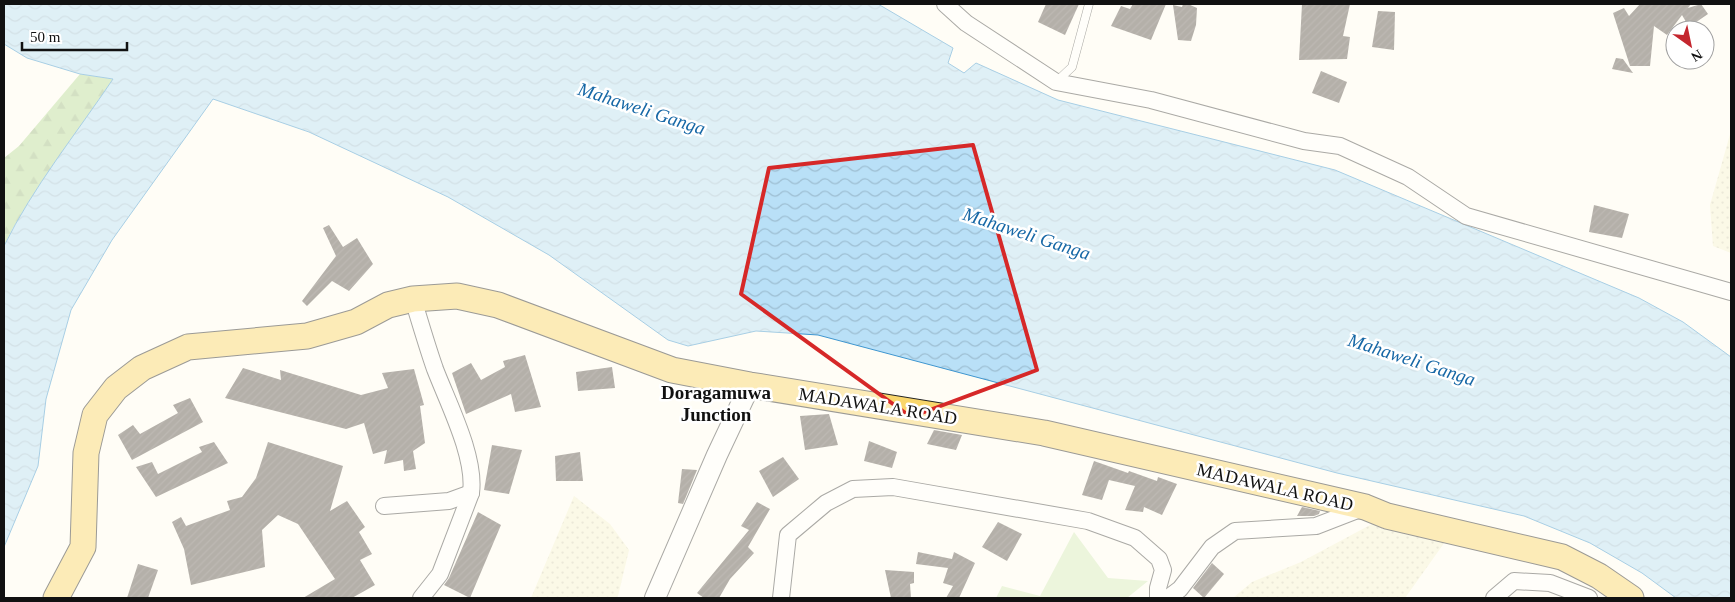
<svg xmlns="http://www.w3.org/2000/svg" width="1735" height="602" font-family="'Times New Roman',serif">
<style>
.farmland{fill:url(#farmland-dots)}
.green{fill:#d5ebbd}
.forest{fill:url(#forest-firs)}
.water{fill:url(#water-waves);stroke:#3f96cf}
.building{fill:url(#building-hatch)}
.lines{fill:none;stroke-linecap:round;stroke-linejoin:round}
.service-casing{stroke:#444;stroke-width:9}
.minor-casing{stroke:#444;stroke-width:18}
.tertiary-casing{stroke:#444;stroke-width:22}
.primary-casing{stroke:#222;stroke-width:27}
.service{stroke:#fff;stroke-width:8}
.minor{stroke:#fff;stroke-width:16}
.tertiary{stroke:#fff;stroke-width:20}
.primary{stroke:#f9d66b;stroke-width:25}
.marked{fill:none;stroke:#d62828;stroke-width:4;stroke-linejoin:round}
.labels{text-anchor:middle;stroke-width:5;stroke-linejoin:round;paint-order:stroke}
.street-label{font-size:18px;fill:#111;stroke:#fff}
.water-label{font-size:19px;font-style:italic;fill:#1768a6;stroke:#fff}
.neighbourhood-label{font-size:19px;font-weight:bold;fill:#111;stroke:#fff}
</style>
<defs>
<pattern id="farmland-dots" width="8" height="8" patternUnits="userSpaceOnUse" patternTransform="scale(1.25)"><rect width="8" height="8" fill="#f6f3d4"/><path d="M2 2h.1M6 6h.1" fill="none" stroke="#d2cfb5" stroke-width="1.8" stroke-linecap="round"/></pattern>
<pattern id="forest-firs" width="22" height="20" patternUnits="userSpaceOnUse" patternTransform="scale(1.25)"><rect width="22" height="20" fill="#b9dc9c"/><path d="M5 1l3.5 6h-7zM16 11l3.5 6h-7z" fill="#9ebc85"/></pattern>
<pattern id="water-waves" width="16" height="10" patternUnits="userSpaceOnUse" patternTransform="scale(1.25)"><rect width="16" height="10" fill="#b9e0f7"/><path d="M0 5q4-4 8 0t8 0" fill="none" stroke="#9ebfd3"/></pattern>
<pattern id="building-hatch" width="6" height="6" patternUnits="userSpaceOnUse" patternTransform="scale(1.25)"><rect width="6" height="6" fill="#5a524d"/><path d="M-1 1l2-2M0 6l6-6M5 7l2-2" fill="none" stroke="#6d6662"/></pattern>
</defs>
<rect width="100%" height="100%" fill="#fffdf5"/>
<g class="farmland">
<path d="M1731 131V253L1713 246 1710 205Z"/>
<path d="M574 496 610 524 629 550 618 596 616 598H531Z"/>
<path d="M1387 516 1452 532 1405 598H1233L1252 582 1301 562Z"/>
</g>
<path class="green" d="M1074 532 1108 578 1148 581 1127 598H996L1002 586 1040 596Z"/>
<path class="forest" d="M80 74 114 79 47 176 13 228 4 246V158L19 146Z"/>
<path class="water" d="M4 4H878L953 48 948 63 964 73 976 63 1058 100 1335 170 1639 298 1683 322 1731 357V598H1676L1642 573 1590 543 1524 516 1337 473 818 335 756 331 688 346 668 340 549 255 448 197 309 132 213 99 112 240 71 310 46 399 38 466 4 547V246C33 187 76 134 113 79L80 74 27 58 4 44Z"/>
<g class="building">
<path d="M1046 4H1079L1065 35 1038 22Z"/>
<path d="M1133 4H1166L1151 40 1111 26 1121 6 1130 9Z"/>
<path d="M1183 4H1188L1197 8 1196 25 1191 41 1178 40 1173 5 1182 7Z"/>
<path d="M1302 4H1350L1343 36 1350 37 1347 59 1299 60Z"/>
<path d="M1640 4H1691L1688 8 1701 4 1708 14 1689 27 1682 15 1667 35 1654 26 1650 66H1630L1613 13 1624 8 1629 16Z"/>
<path d="M1378 11 1395 12 1394 50 1372 47Z"/>
<path d="M1616 58 1623 59 1633 73 1612 69Z"/>
<path d="M1321 71 1347 82 1339 103 1312 93Z"/>
<path d="M1594 205 1629 214 1622 238 1589 232Z"/>
<path d="M329 225 343 247 357 238 373 264 349 291 332 281 307 306 302 301 336 256 323 228Z"/>
<path d="M525 355 541 407 515 412 511 394 466 414 452 373 471 363 481 380 505 367 503 361Z"/>
<path d="M612 367 615 388 578 391 576 372Z"/>
<path d="M243 368 281 380 280 370 361 395 388 388 382 373 414 369 424 405 420 406 425 443 413 451 416 469 404 471 403 460 384 464 387 450 373 454 364 423 346 429 225 398Z"/>
<path d="M190 398 203 422 132 460 118 435 133 425 140 434 178 413 173 405Z"/>
<path d="M829 414 838 445 805 450 800 416Z"/>
<path d="M934 430 962 435 956 450 927 444Z"/>
<path d="M869 441 897 452 892 468 864 461Z"/>
<path d="M214 442 228 463 156 497 136 467 152 462 158 474 202 452 199 447Z"/>
<path d="M268 442 343 466 330 511 347 501 365 527 359 532 372 554 360 560 375 585 352 598H303L335 579 298 524 278 515 262 530 265 567 191 585 184 549 172 522 181 517 186 526 230 510 227 501 242 497 256 478Z"/>
<path d="M492 445 522 450 509 494 484 490Z"/>
<path d="M580 452 583 481H556L555 456Z"/>
<path d="M783 457 799 479 773 497 759 471Z"/>
<path d="M1094 461 1128 473 1129 471 1157 481 1158 477 1177 484 1162 515 1144 507 1143 512 1125 510 1135 486 1109 480 1102 500 1082 495Z"/>
<path d="M682 469 697 470 683 504 678 503Z"/>
<path d="M757 502 770 509 748 547 754 553 730 579 719 598H704L697 593 749 530 741 526Z"/>
<path d="M1302 507 1320 511 1319 514 1314 516H1297Z"/>
<path d="M478 512 501 525 470 598 444 585 449 578Z"/>
<path d="M998 522 1022 534 1007 561 982 547Z"/>
<path d="M918 552 952 559 954 552 975 563 959 598H946L953 586 943 583 948 568 916 564Z"/>
<path d="M1212 563 1224 574 1204 598 1193 588Z"/>
<path d="M138 564 158 570 148 598H127Z"/>
<path d="M885 570 914 572V583L910 584 911 598H891Z"/>
</g>
<g class="lines">
<defs>
<path id="service" d="M1056 82 1072 67 1089 4"/>
<g id="minor">
<path d="M945 4 966 23 1056 82 1151 100 1304 141 1340 146 1408 177 1466 216 1731 292"/>
<path d="M413 299C420 322 427 346 435 369 448 403 476 457 471 493L440 574 421 598"/>
<path d="M384 506 449 501 471 493"/>
<path d="M781 598 788 535 826 503 853 489 893 487 1088 521 1135 538 1159 559 1163 570 1158 588V598"/>
<path d="M1168 598 1180 589 1212 547 1235 531 1316 526 1365 507"/>
<path d="M1494 598 1514 581 1550 583 1589 598"/>
</g>
<path id="tertiary" d="M655 598 717 455 750 385"/>
<path id="primary" d="M56 598 83 547 86 453 95 415 116 388 142 368 188 347 307 336 356 322 388 305 413 299 457 296 498 305 672 370 750 385 1044 433 1365 507 1387 516 1562 557 1599 576 1631 598"/>
</defs>
<use href="#service" class="service-casing"/>
<use href="#minor" class="minor-casing"/>
<use href="#tertiary" class="tertiary-casing"/>
<use href="#primary" class="primary-casing"/>
<use href="#service" class="service"/>
<use href="#minor" class="minor"/>
<use href="#tertiary" class="tertiary"/>
<use href="#primary" class="primary"/>
</g>
<path d="M0 0H1735V602H0ZM973 145 1037 370 911 417 741 294 769 168Z" fill="#fffdf5" fill-opacity=".55" fill-rule="evenodd"/>
<path class="marked" d="M973 145 1037 370 911 417 741 294 769 168Z"/>
<g class="labels">
<g class="street-label">
<text transform="translate(878 406) rotate(9)" y="6">MADAWALA ROAD</text>
<text transform="translate(1275 487) rotate(13)" y="6">MADAWALA ROAD</text>
</g>
<g class="water-label">
<text transform="translate(642 108) rotate(18)" y="7">Mahaweli Ganga</text>
<text transform="translate(1027 233) rotate(18)" y="7">Mahaweli Ganga</text>
<text transform="translate(1412 359) rotate(18)" y="7">Mahaweli Ganga</text>
</g>
<g class="neighbourhood-label">
<text x="716" y="399">Doragamuwa<tspan x="716" dy="22">Junction</tspan></text>
</g>
</g>
<rect width="1735" height="602" fill="none" stroke="#111111" stroke-width="10"/>
<g transform="translate(1690 45) rotate(147)"><circle r="24" fill="#ffffff" stroke="#a0a0a0"/>
<path d="M0-4L9 19L0 12L-9 19Z" fill="#c4262e"/>
<text y="-8" font-size="14" font-weight="bold" text-anchor="middle" fill="#111111">N</text>
</g>
<path d="M22 42v8h105v-8" fill="none" stroke="#111111" stroke-width="2.5"/>
<text x="30" y="42" font-size="15" fill="#111111" stroke="#ffffff" stroke-width="4" paint-order="stroke">50 m</text>
</svg>
